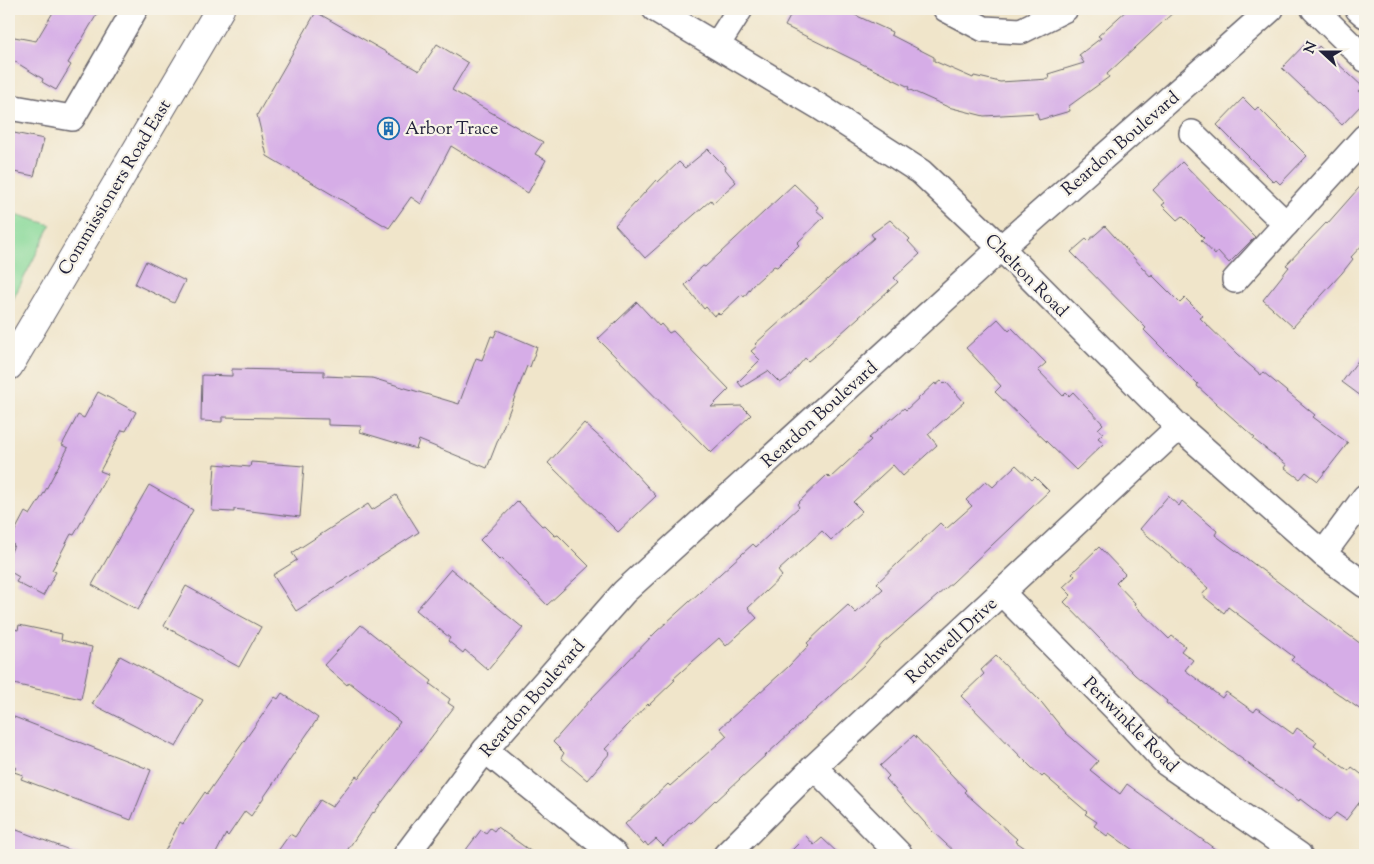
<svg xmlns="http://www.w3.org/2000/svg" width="1374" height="864" font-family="'Sorts Mill Goudy',serif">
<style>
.green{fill:#88d999;stroke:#557e6a}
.building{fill:#d6ade7}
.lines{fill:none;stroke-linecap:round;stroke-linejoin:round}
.minor-casing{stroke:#6a666d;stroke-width:28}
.major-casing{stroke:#6a666d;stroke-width:30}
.minor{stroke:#fff;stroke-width:25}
.major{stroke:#fff;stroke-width:28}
.labels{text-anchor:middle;stroke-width:4.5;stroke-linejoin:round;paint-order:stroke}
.poi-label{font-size:18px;fill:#22223b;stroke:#f7f3e8;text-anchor:start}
.street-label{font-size:18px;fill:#22223b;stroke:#f7f3e8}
</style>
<rect width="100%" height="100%" fill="#f7f3e8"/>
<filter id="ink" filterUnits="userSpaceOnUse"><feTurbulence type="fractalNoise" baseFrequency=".02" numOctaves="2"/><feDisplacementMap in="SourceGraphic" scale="10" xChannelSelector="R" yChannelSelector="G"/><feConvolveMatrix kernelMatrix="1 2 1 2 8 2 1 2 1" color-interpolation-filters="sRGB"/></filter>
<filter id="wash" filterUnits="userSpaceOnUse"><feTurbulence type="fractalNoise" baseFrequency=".0096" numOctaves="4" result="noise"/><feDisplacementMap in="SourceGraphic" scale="20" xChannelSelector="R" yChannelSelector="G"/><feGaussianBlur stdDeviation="1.12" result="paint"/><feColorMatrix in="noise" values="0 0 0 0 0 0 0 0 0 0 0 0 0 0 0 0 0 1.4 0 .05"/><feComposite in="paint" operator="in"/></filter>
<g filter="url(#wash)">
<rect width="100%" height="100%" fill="#f0e5ca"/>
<path class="green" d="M9 212 51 225 9 307Z"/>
<g id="blocks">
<g class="building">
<path d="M55 9H100L68 63 71 65 56 90 42 82 43 79 9 58V36L36 41Z"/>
<path d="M794 9H842L892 32 891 35 934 57V61L973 78 974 76 1000 82 1049 79 1048 74 1084 63 1079 55 1101 38 1098 36 1128 9H1177L1107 74 1109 77 1069 106 1070 111 1039 120 1037 113 984 116 948 107 908 89 909 87 785 26Z"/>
<path d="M316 12 419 71 437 44 468 63 452 90 543 142 535 154 546 160 528 193 451 146 421 204 411 197 389 228 267 156 257 115Z"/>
<path d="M1307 42 1316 50 1319 46 1363 87 1359 91 1365 96V101L1342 125 1282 68Z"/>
<path d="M1243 98 1255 110 1258 107 1307 156 1280 184 1276 180 1274 182 1217 125Z"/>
<path d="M9 132 44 139 34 176 9 171Z"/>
<path d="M708 149 726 167 725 169 736 182 713 203 711 200 645 258 615 225 656 180 658 182 679 162 685 168Z"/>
<path d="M1182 162 1255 237 1229 263 1218 251 1215 255 1201 240 1204 238 1182 216 1177 220 1162 205 1165 203 1153 190Z"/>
<path d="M1365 181V242L1351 257 1353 259 1342 273 1293 327 1263 300 1289 267 1286 265 1326 223 1327 224Z"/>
<path d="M794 184 818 207 816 210 824 217 797 243 799 245 777 267 774 266 752 286 744 297 742 294 720 315 718 313 714 316 706 307 704 309 685 285 692 278 691 277 703 266 705 267Z"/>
<path d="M890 220 910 239 908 241 920 254 894 278 898 282 829 344 808 361 805 358 789 377 780 383 768 371 742 387 738 382 760 360 751 351 757 346 755 344 874 238 871 234Z"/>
<path d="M1105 226 1151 277 1152 275 1180 303 1185 298 1203 316 1200 318 1237 354 1261 375 1263 372 1315 415 1313 417 1348 443 1318 481 1306 472 1300 479 1285 468 1287 465 1253 439 1255 438 1197 386 1198 384 1144 330 1146 328 1071 252 1086 239 1088 241Z"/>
<path d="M146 261 185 281 174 303 135 284Z"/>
<path d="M637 302 659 326 661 324 669 333 673 331 729 389 711 407 742 406 751 415 711 453 598 339Z"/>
<path d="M998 319 1009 331 1012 328 1046 363 1038 370 1063 396 1066 393 1069 396 1073 392 1103 424 1098 429 1103 433 1098 438 1104 443 1076 470 995 392 1001 386 966 348Z"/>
<path d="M497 330 537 347 530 367 527 366 487 468 419 440 416 449 360 432 361 426 328 425V419L222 417V422L201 421 202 375 232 376V369L324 371V376L372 378 459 404 476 358 482 360 491 336 494 337Z"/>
<path d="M1365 351V399L1342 382Z"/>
<path d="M941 381 944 384 946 382 964 402 928 434 937 445 903 476 893 465 853 502 862 511 831 540 822 531 778 571 782 576 748 608 757 618 726 646 719 638 673 679 675 680 649 705 648 704 605 749 610 753 587 780 561 758 564 753 553 742 590 700 656 632 753 544 756 547 799 507 797 504 827 475 830 478 871 440 869 438 904 408 906 410 935 383 936 385Z"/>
<path d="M98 392 136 412 126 431 122 430 100 471 108 474 74 535 71 534 52 570 56 572 43 596 16 582 19 577 9 571V556L14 545 9 542 25 512 30 515 44 493 68 448 62 445 78 415 84 418Z"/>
<path d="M584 423 615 451 656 496 618 532 548 463Z"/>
<path d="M251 462 304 466 300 517 234 509V512L212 511 215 464 250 467Z"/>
<path d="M1016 465 1032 480 1035 477 1049 491 953 582 883 643 865 664 716 801 715 800 691 823 689 822 663 846 656 839 648 846 645 842 643 844 625 824 668 784 670 786 727 736 720 728 788 667 809 645 807 643 827 624 848 605 856 613 883 589 877 583 940 523 946 529 972 506 966 500 986 481 993 487Z"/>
<path d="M149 485 193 510 138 610 92 585Z"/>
<path d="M396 495 419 532 296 611 273 575 297 560 292 553 368 504 372 510Z"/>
<path d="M1168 496 1179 506 1182 501 1217 531 1215 535 1365 647V713L1291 660 1294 657 1228 607 1224 613 1202 595 1208 588 1140 529Z"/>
<path d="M518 501 542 526 544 525 555 536 558 535 589 566 547 605 502 558 500 560 480 540Z"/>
<path d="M1099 547 1125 574 1116 583 1135 603 1134 605 1169 639 1172 636 1185 646 1181 651 1193 660 1185 670 1222 698 1226 692 1254 712 1257 708 1293 734 1297 728 1317 742 1314 746 1349 771 1352 767 1365 777V795L1346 820 1336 813 1329 821 1300 799 1299 801 1166 703 1167 701 1135 675 1064 602 1071 595 1063 587 1075 576 1072 573Z"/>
<path d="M451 569 523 628 488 670 465 650 463 653 448 641 450 638 416 610Z"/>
<path d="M186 586 261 627 239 667 164 626Z"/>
<path d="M19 625 62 634 61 640 92 647 81 699 9 683V628L18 630Z"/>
<path d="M361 625 432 681 430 684 450 699 448 703 454 707 374 813 373 812 344 855H275L290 834 295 837 320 800 332 807 356 776 359 778 400 722 349 682 347 685 324 665Z"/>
<path d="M120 656 203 700 176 747 92 704Z"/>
<path d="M996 656 1042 703 1066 733 1098 761 1090 770 1120 794 1127 784 1223 855H1140L1109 833 1107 836 1094 826 1097 822 1085 814 1087 812 1044 775 1042 777 1031 767 961 696 984 674 981 670Z"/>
<path d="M282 693 318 718 251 816 245 811 228 836 226 834 215 855H163L180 822 183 824 205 792 207 794 275 697 278 699Z"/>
<path d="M9 715 151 770 131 820 21 779 23 775 14 772 16 767 9 766Z"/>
<path d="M914 735 966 790 964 792 1017 839 1015 841 1035 855H958L932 831 886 779 889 776 880 766Z"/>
<path d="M9 827 80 854 79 855H9Z"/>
<path d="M497 827 536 855H462L481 830 486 833 490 828 494 831Z"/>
<path d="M806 836 814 845 822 838 840 855H787Z"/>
</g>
</g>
</g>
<g filter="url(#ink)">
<use href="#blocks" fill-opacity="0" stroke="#6a666d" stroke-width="1"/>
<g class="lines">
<defs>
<g id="minor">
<path d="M655 9 820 107 921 172 1001 248 1179 427 1323 554 1365 585"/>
<path d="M946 9 984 29 1021 31 1065 9"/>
<path d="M1314 9 1365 59"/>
<path d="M1358 9 1365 15"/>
<path d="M717 45 740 9"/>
<path d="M9 107 72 118 135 9"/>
<path d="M1192 133 1286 224"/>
<path d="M1235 280 1365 137"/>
<path d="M1323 554 1365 497"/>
<path d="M1002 593 1117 710 1166 763 1299 855"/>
<path d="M485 750 615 855"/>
<path d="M814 767 900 855"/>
<path d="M406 855 485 750 624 592 1001 248 1271 9"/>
<path d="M726 855 814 767 1179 427"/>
</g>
<path id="major" d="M9 366 220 9"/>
</defs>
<use href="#minor" class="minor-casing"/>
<use href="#major" class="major-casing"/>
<use href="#minor" class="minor"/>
<use href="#major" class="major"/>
</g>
</g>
<defs>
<symbol id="building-ring" viewBox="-11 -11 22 22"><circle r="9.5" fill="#f7f3e8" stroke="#1f6fb2" stroke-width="1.5"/><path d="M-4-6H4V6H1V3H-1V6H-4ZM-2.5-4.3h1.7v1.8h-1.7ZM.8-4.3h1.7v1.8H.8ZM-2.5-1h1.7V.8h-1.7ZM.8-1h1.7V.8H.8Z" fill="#1f6fb2"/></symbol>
</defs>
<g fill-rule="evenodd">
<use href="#building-ring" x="376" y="116" width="25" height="25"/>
</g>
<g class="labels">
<g class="poi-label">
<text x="405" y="134">Arbor Trace</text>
</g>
<g class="street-label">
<text transform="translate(1120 143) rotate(-41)" y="6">Reardon Boulevard</text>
<text transform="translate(114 187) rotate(-59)" y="6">Commissioners Road East</text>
<text transform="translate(1027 275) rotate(45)" y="6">Chelton Road</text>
<text transform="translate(819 414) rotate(-42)" y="6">Reardon Boulevard</text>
<text transform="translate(951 640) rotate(-43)" y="6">Rothwell Drive</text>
<text transform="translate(532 698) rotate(-49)" y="6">Reardon Boulevard</text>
<text transform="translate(1131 724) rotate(45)" y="6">Periwinkle Road</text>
</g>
</g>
<rect width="1374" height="864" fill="none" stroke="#f7f3e8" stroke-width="30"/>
<g transform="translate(1322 52) rotate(291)" stroke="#f7f3e8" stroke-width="4" paint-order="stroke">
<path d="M0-4L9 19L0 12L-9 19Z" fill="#22223b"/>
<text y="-8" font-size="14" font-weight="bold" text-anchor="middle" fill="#22223b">N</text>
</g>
</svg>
